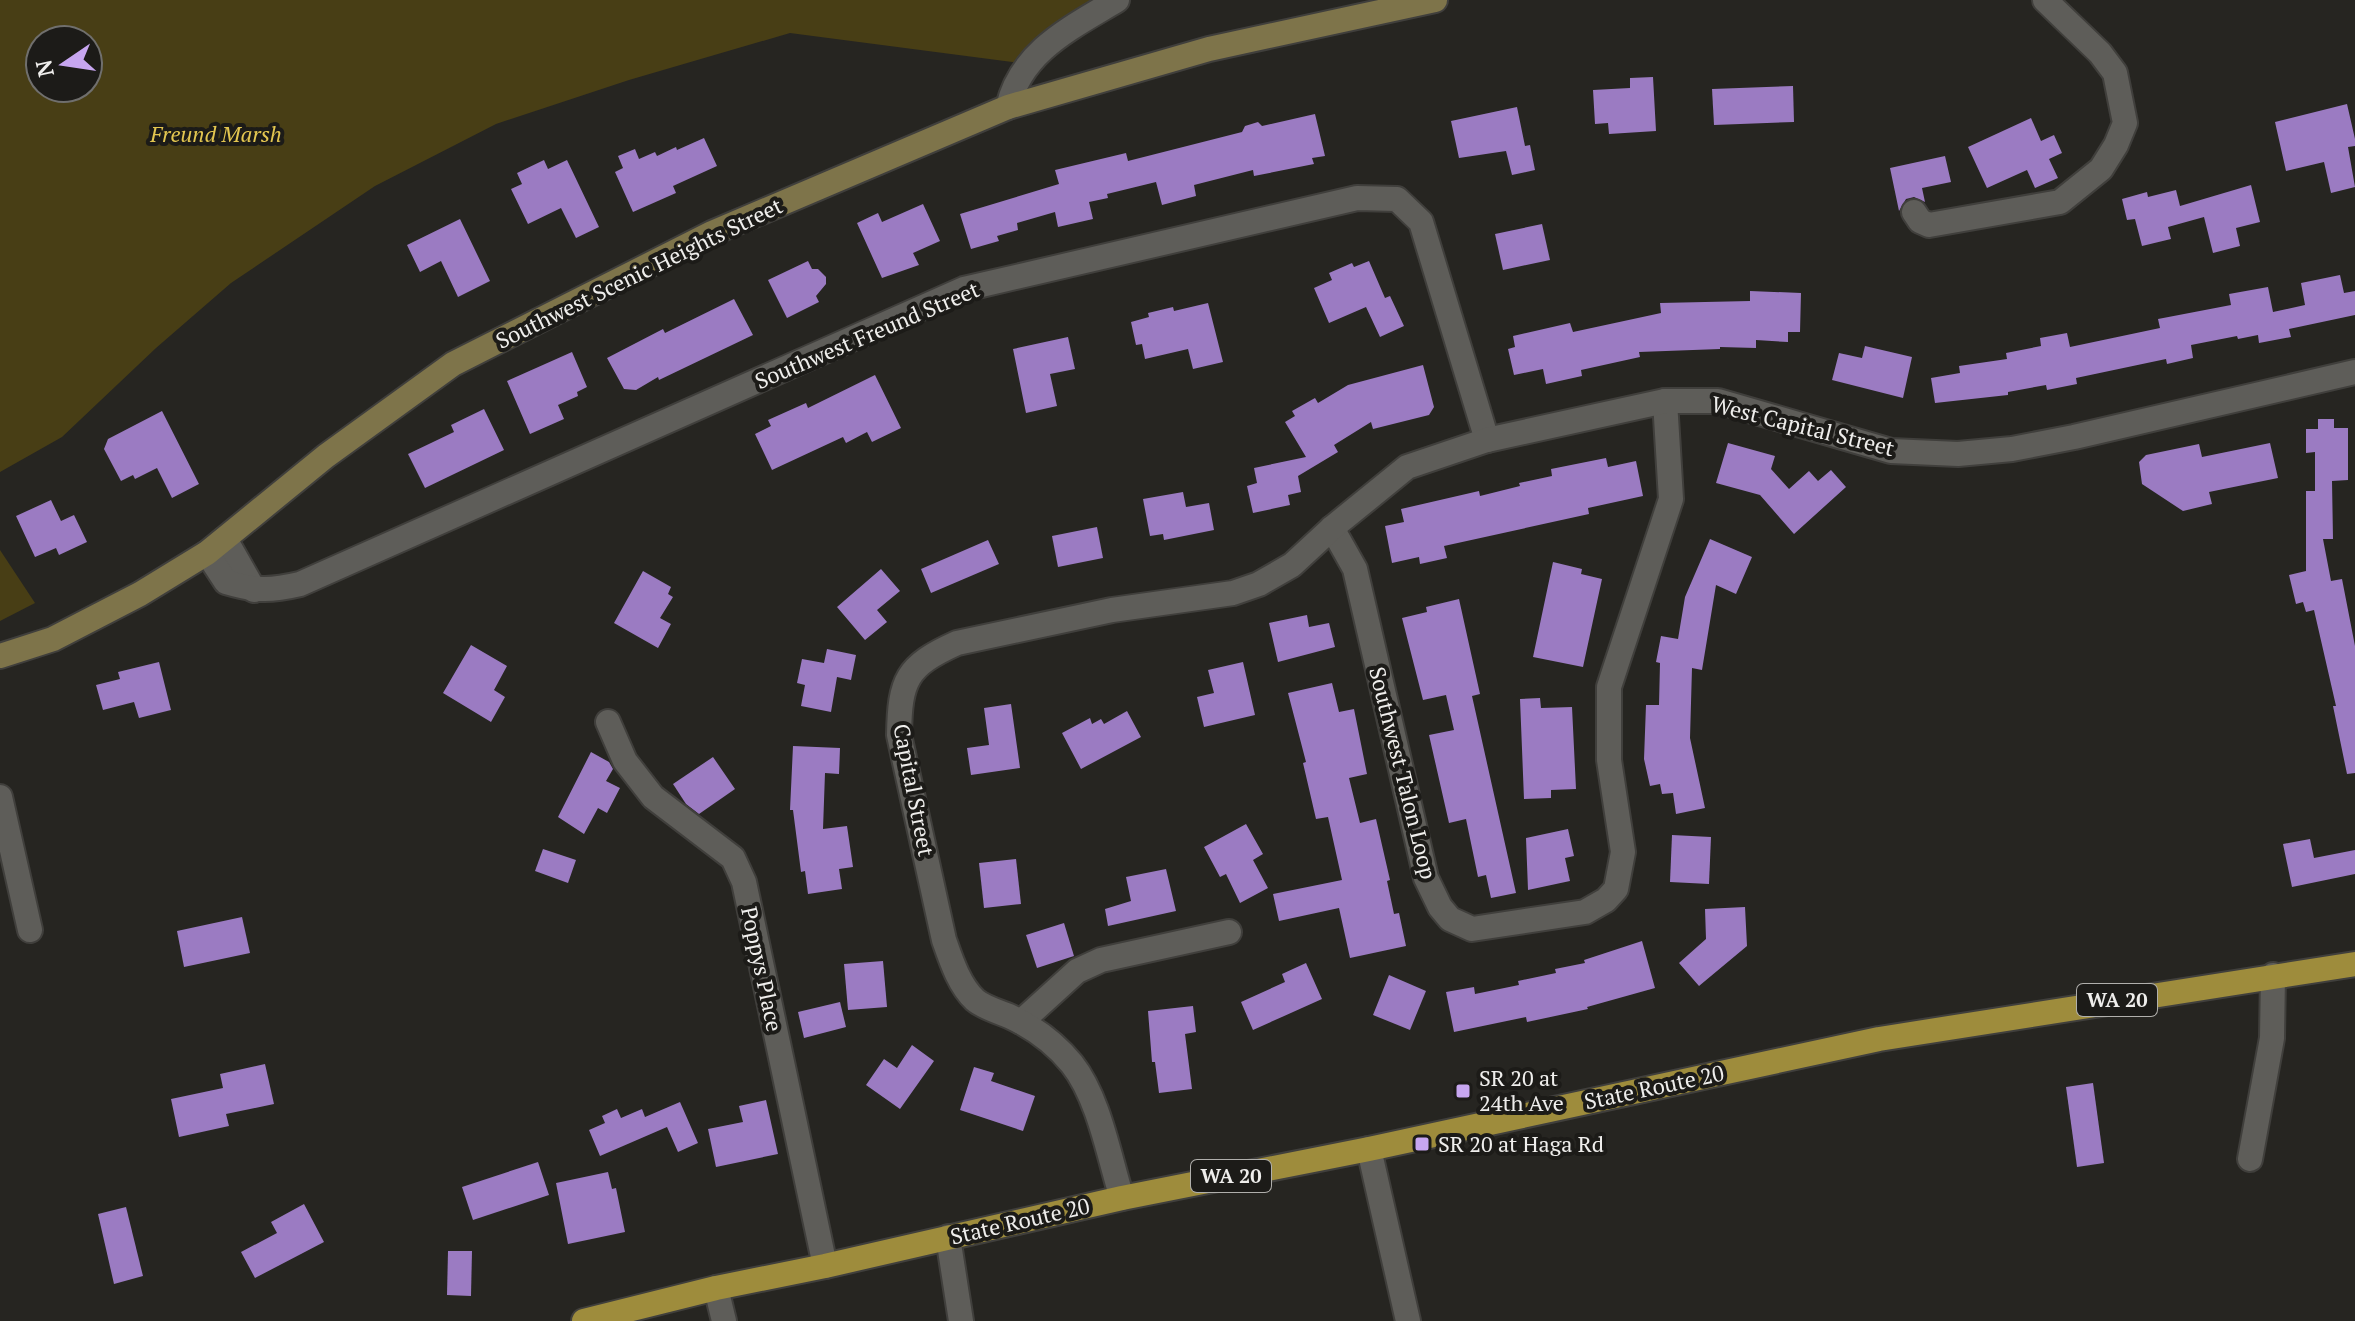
<svg xmlns="http://www.w3.org/2000/svg" width="2355" height="1321" font-family="'PT Serif',serif">
<style>
.green{fill:#483e15;fill-rule:evenodd}
.building{fill:#9b7bc2}
.lines{fill:none;stroke-linecap:round;stroke-linejoin:round}
.street-casing{stroke:#403f3c;stroke-width:28}
.secondary-casing{stroke:#403f3c;stroke-width:28}
.primary-casing{stroke:#403f3c;stroke-width:28}
.street{stroke:#5e5d59;stroke-width:24}
.secondary{stroke:#7e744a;stroke-width:24}
.primary{stroke:#9e8c3c;stroke-width:24}
.poi-dot{fill:#c7a6f0;stroke:#1c1b18;stroke-width:3}
.labels{text-anchor:middle;stroke-width:8;stroke-linejoin:round;paint-order:stroke}
.shield{fill:#1c1b18;stroke:#b0afac;stroke-width:2}
.shield-label{font-size:20px;font-weight:bold;fill:#efeeec}
.park-label{font-size:22px;font-style:italic;fill:#e3c650;stroke:#1c1b18}
.street-label{font-size:22px;fill:#efeeec;stroke:#1c1b18}
.poi-label{font-size:22px;fill:#efeeec;stroke:#1c1b18;text-anchor:start}
</style>
<rect width="100%" height="100%" fill="#262521"/>
<g class="green">
<path d="M0 0H1117L1027 64 790 33 629 80 496 124 375 186 231 283 156 348 62 437 0 472ZM40 40H88V88H40Z"/>
<path d="M0 550 35 603 0 621Z"/>
</g>
<g class="building">
<path d="M1653 77 1656 131 1609 134 1608 123 1595 124 1593 90 1630 88V78Z"/>
<path d="M1793 86 1794 122 1714 125 1712 89Z"/>
<path d="M2347 104 2355 139V146L2348 147 2355 187 2331 193 2324 162 2286 171 2275 122Z"/>
<path d="M1517 107 1525 146 1530 145 1535 170 1512 175 1506 151 1459 158 1451 121Z"/>
<path d="M1315 114 1325 156 1312 158 1314 164 1254 176 1253 170 1194 185 1196 196 1162 205 1156 182 1107 194 1108 198 1089 202 1093 219 1058 227 1055 212 1017 223 1018 230 997 236 999 241 971 249 960 214 1059 184 1055 170 1126 153 1128 161 1242 132 1245 126 1258 122 1262 126Z"/>
<path d="M2031 118 2041 141 2054 135 2062 153 2049 159 2058 178 2035 188 2027 170 1987 188 1968 147Z"/>
<path d="M704 138 717 166 673 186 676 193 633 212 615 172 623 168 618 156 635 149 639 159 655 152 657 156 676 147 677 150Z"/>
<path d="M1945 156 1951 182 1922 188 1925 202 1914 197 1906 199 1899 211 1890 168Z"/>
<path d="M544 160 548 169 567 160 599 227 576 238 561 208 528 224 511 189 522 184 517 173Z"/>
<path d="M2251 185 2260 222 2236 228 2240 246 2213 253 2204 217 2168 227 2171 239 2142 246 2135 219 2127 220 2122 199 2147 192 2148 197 2176 190 2180 206Z"/>
<path d="M923 204 940 241 913 253 919 265 882 278 857 223 878 213 882 222Z"/>
<path d="M460 219 490 281 458 297 441 261 420 272 407 245Z"/>
<path d="M1542 224 1550 260 1503 270 1495 234Z"/>
<path d="M808 261 812 269H818L826 277V284L816 296 819 302 787 318 768 280Z"/>
<path d="M1369 261 1385 298 1390 296 1404 326 1380 337 1366 307 1329 323 1314 288 1332 280 1329 273 1352 263 1354 267Z"/>
<path d="M2340 275 2344 293 2355 291V315L2289 329 2291 337 2259 343 2258 335 2238 339 2237 336 2191 345 2193 358 2167 364 2166 359 2076 378 2077 384 2047 390 2046 385 2008 392V395L1935 403 1931 378 1960 373 1959 366 2007 359 2006 353 2041 346 2040 338 2067 333 2070 347 2160 328 2158 319 2231 305 2229 294 2268 287 2273 312 2305 305 2301 283Z"/>
<path d="M1750 291 1801 293 1800 332H1788V342L1756 340V348L1720 347V349L1639 352 1640 357 1581 370 1582 376 1546 384 1543 369 1514 375 1508 349 1515 347 1513 336 1570 323 1573 332 1661 313 1660 303 1750 301Z"/>
<path d="M734 299 753 335 659 380 658 377 636 390 624 389 607 358 663 329 665 333Z"/>
<path d="M1208 303 1223 362 1193 369 1188 349 1145 359 1142 344 1136 345 1131 322 1149 317 1148 313 1173 307 1174 311Z"/>
<path d="M1068 337 1075 369 1050 374 1057 406 1026 413 1013 349Z"/>
<path d="M1865 346 1912 357 1903 398 1832 380 1839 353 1862 358Z"/>
<path d="M572 352 587 387 577 392 578 396 558 405 564 419 530 434 507 381Z"/>
<path d="M1423 365 1434 407 1429 415 1373 429 1371 422 1334 445 1338 452 1298 476 1301 492 1288 495 1290 505 1253 513 1247 486 1257 483 1254 468 1306 457 1285 422 1295 416 1292 411 1315 398 1318 403 1348 385Z"/>
<path d="M875 375 901 428 872 442 867 432 846 443 843 437 772 470 755 434 771 426 768 420 806 403 808 408Z"/>
<path d="M484 409 504 450 425 488 408 454 454 432 451 425Z"/>
<path d="M162 411 199 484 172 498 157 468 135 479 133 475 121 481 104 449 108 439Z"/>
<path d="M2318 419H2334V428H2348V480L2332 481 2333 539H2323L2331 581 2342 579 2355 646V773L2347 774 2333 706H2336L2314 610 2306 612 2303 602 2296 604 2289 575 2306 571V491H2315V452L2306 453V429H2318Z"/>
<path d="M1728 443 1775 456 1771 469 1789 489 1809 471 1818 481 1831 470 1846 487 1794 534 1760 495 1716 483Z"/>
<path d="M2270 443 2278 478 2209 492 2212 504 2183 511 2142 484 2139 462 2146 455 2199 444 2202 457Z"/>
<path d="M1606 458 1608 467 1636 461 1643 496 1588 508 1589 514 1444 546 1447 558 1420 564 1419 557 1392 563 1385 526 1404 522 1401 509 1479 491 1480 496 1520 486 1519 483 1552 476 1551 469Z"/>
<path d="M1183 492 1186 507 1209 503 1214 530 1164 540 1163 534 1150 536 1143 499Z"/>
<path d="M51 500 61 521 74 515 87 542 59 555 56 548 35 557 16 516Z"/>
<path d="M1097 527 1103 558 1058 567 1052 536Z"/>
<path d="M1710 539 1752 557 1736 594 1716 585 1702 670 1692 668 1690 738 1705 808 1676 814 1673 793 1662 794 1660 784 1650 786 1644 759 1646 705H1659L1660 663 1656 662 1661 636 1678 639 1685 597Z"/>
<path d="M988 540 999 564 931 593 921 569Z"/>
<path d="M1553 562 1582 569 1581 574 1602 579 1583 667 1533 657Z"/>
<path d="M881 569 900 591 877 610 887 622 865 640 837 607Z"/>
<path d="M643 571 671 587 668 594 673 597 660 618 671 624 658 648 614 623Z"/>
<path d="M1459 599 1480 694 1472 696 1516 893 1491 898 1486 875 1478 877 1466 819 1449 823 1429 735 1454 730 1446 695 1423 700 1402 618 1427 612 1426 607Z"/>
<path d="M1307 615 1309 627 1329 623 1335 647 1278 662 1269 623Z"/>
<path d="M471 645 507 666 494 690 505 697 491 722 443 693Z"/>
<path d="M827 649 856 655 851 680 837 677 831 712 801 706 805 685 797 683 802 659 824 663Z"/>
<path d="M159 662 171 710 139 718 134 702 103 710 96 685 120 679 118 672Z"/>
<path d="M1243 662 1255 715 1204 727 1197 697 1214 693 1208 670Z"/>
<path d="M1332 683 1339 712 1354 709 1367 774 1349 778 1360 823 1376 819 1390 880 1387 881 1394 914 1399 913 1406 946 1350 958 1339 908 1279 921 1273 894 1342 880 1328 817 1316 819 1303 763 1306 762 1288 693Z"/>
<path d="M1540 698 1541 708 1572 707 1576 789 1551 790V798L1524 799 1520 699Z"/>
<path d="M1011 704 1020 768 971 775 967 748 989 745 984 708Z"/>
<path d="M1127 711 1141 737 1081 769 1062 733 1090 718 1092 724 1101 719 1104 724Z"/>
<path d="M793 746 840 748 839 774 825 773 823 829 847 826 853 867 839 869 842 889 808 894 805 871 801 872 793 810H790Z"/>
<path d="M591 752 609 762 613 769 606 781 620 788 607 813 598 808 584 834 558 817Z"/>
<path d="M713 757 735 789 699 814 686 804 673 784Z"/>
<path d="M1246 824 1263 854 1253 860 1268 888 1240 903 1226 874 1220 877 1204 847Z"/>
<path d="M1568 829 1574 856 1565 858 1570 881 1528 890 1526 838Z"/>
<path d="M1672 835 1711 837 1709 884 1670 882Z"/>
<path d="M2310 839 2314 858 2355 850V874L2292 887 2283 844Z"/>
<path d="M543 849 576 860 568 883 535 871Z"/>
<path d="M1016 859 1021 904 984 908 979 863Z"/>
<path d="M1166 869 1176 911 1108 926 1105 909 1131 901 1126 877Z"/>
<path d="M1745 907 1747 946 1699 986 1679 963 1706 939 1705 909Z"/>
<path d="M242 917 250 953 184 967 177 931Z"/>
<path d="M1064 923 1074 956 1037 968 1026 935Z"/>
<path d="M1642 941 1655 988 1587 1007 1588 1009 1527 1022 1526 1017 1454 1032 1446 992 1474 987 1475 994 1519 985 1518 981 1556 973 1555 969 1585 963 1584 960Z"/>
<path d="M883 961 887 1007 848 1010 844 964Z"/>
<path d="M1306 963 1322 999 1253 1030 1241 1002 1285 982 1282 974Z"/>
<path d="M1389 975 1426 991 1410 1030 1373 1015Z"/>
<path d="M840 1002 846 1027 804 1038 798 1012Z"/>
<path d="M1193 1006 1196 1032 1185 1034 1192 1089 1159 1093 1155 1062H1152L1148 1011Z"/>
<path d="M912 1045 934 1061 900 1109 866 1085 884 1059 897 1068Z"/>
<path d="M265 1064 274 1104 226 1114 229 1126 179 1137 171 1099 223 1088 220 1074Z"/>
<path d="M974 1067 994 1073 991 1081 1035 1096 1023 1131 960 1110Z"/>
<path d="M2093 1083 2104 1163 2077 1167 2066 1087Z"/>
<path d="M766 1100 778 1154 716 1167 708 1129 743 1122 739 1106Z"/>
<path d="M680 1102 698 1143 678 1152 667 1127 600 1156 589 1130 605 1123 602 1116 617 1109 621 1118 642 1109 645 1117Z"/>
<path d="M538 1162 549 1195 473 1220 462 1187Z"/>
<path d="M608 1172 612 1189 616 1188 625 1232 568 1244 556 1183Z"/>
<path d="M304 1204 324 1242 255 1278 241 1252 277 1233 271 1222Z"/>
<path d="M126 1207 143 1276 114 1284 98 1214Z"/>
<path d="M448 1251H472L471 1296 447 1295Z"/>
</g>
<g class="lines">
<defs>
<g id="street">
<path d="M1008 107C1021 51 1071 28 1117 0"/>
<path d="M1914 212 1920 221 1929 225 2060 202 2101 169 2116 145 2125 123 2115 73 2100 53 2045 0"/>
<path d="M1332 528 1355 569 1426 878 1440 907 1450 919 1472 929 1585 912 1606 900 1616 889 1623 852 1609 760V687L1671 499 1665 401"/>
<path d="M225 539 254 590"/>
<path d="M207 553 226 582C256 591 270 591 300 584L964 289 1357 198 1397 199 1421 222 1487 440"/>
<path d="M608 722 625 761 653 797 733 858 744 882 825 1266"/>
<path d="M0 797 30 930"/>
<path d="M1021 1022 1077 971 1101 960 1229 932"/>
<path d="M1369 1149 1408 1321"/>
<path d="M2250 1159 2272 1038 2273 975"/>
<path d="M1122 1198C1109 1157 1099 1098 1072 1064 1055 1043 1033 1027 1009 1016 999 1012 983 1007 975 1000 959 985 951 960 944 940L899 735C900 680 906 666 957 643L1112 610 1233 593 1259 584 1292 565 1332 528 1407 467 1487 440 1665 401H1718L1891 451 1958 454 2012 449 2074 437 2355 372"/>
<path d="M948 1237 961 1321"/>
<path d="M716 1288 724 1321"/>
</g>
<path id="secondary" d="M0 656 53 639 140 594 207 553 326 456 453 364 712 233 1008 107 1209 49 1435 0"/>
<path id="primary" d="M584 1321 716 1288 825 1266 1122 1198 1369 1149 1879 1039 2355 964"/>
</defs>
<use href="#street" class="street-casing"/>
<use href="#secondary" class="secondary-casing"/>
<use href="#primary" class="primary-casing"/>
<use href="#street" class="street"/>
<use href="#secondary" class="secondary"/>
<use href="#primary" class="primary"/>
</g>
<g class="poi-dot">
<rect x="1455" y="1083" width="16" height="16" rx="4"/>
<rect x="1414" y="1136" width="16" height="16" rx="4"/>
</g>
<g class="labels">
<g class="shield">
<rect x="2077" y="984" width="80" height="32" rx="6"/>
<rect x="1191" y="1160" width="80" height="32" rx="6"/>
</g>
<g class="shield-label">
<text x="2117" y="1007">WA 20</text>
<text x="1231" y="1183">WA 20</text>
</g>
<g class="park-label">
<text x="216" y="142">Freund Marsh</text>
</g>
<g class="street-label">
<text transform="translate(639 273) rotate(-26)" y="8">Southwest Scenic Heights Street</text>
<text transform="translate(867 335) rotate(-23)" y="8">Southwest Freund Street</text>
<text transform="translate(1803 426) rotate(14)" y="8">West Capital Street</text>
<text transform="translate(1403 773) rotate(76)" y="8">Southwest Talon Loop</text>
<text transform="translate(914 790) rotate(79)" y="8">Capital Street</text>
<text transform="translate(762 969) rotate(78)" y="8">Poppys Place</text>
<text transform="translate(1654 1087) rotate(-12)" y="8">State Route 20</text>
<text transform="translate(1020 1221) rotate(-13)" y="8">State Route 20</text>
</g>
<g class="poi-label">
<text x="1479" y="1086">SR 20 at<tspan x="1479" dy="25">24th Ave</tspan></text>
<text x="1438" y="1152">SR 20 at Haga Rd</text>
</g>
</g>
<g transform="translate(64 64) rotate(257)"><circle r="38" fill="#1c1b18" stroke="#706f6d" stroke-width="2"/>
<path d="M0-6L14 30L0 20L-14 30Z" fill="#c7a6f0"/>
<text y="-12" font-size="22" font-weight="bold" text-anchor="middle" fill="#efeeec">N</text>
</g>
</svg>
